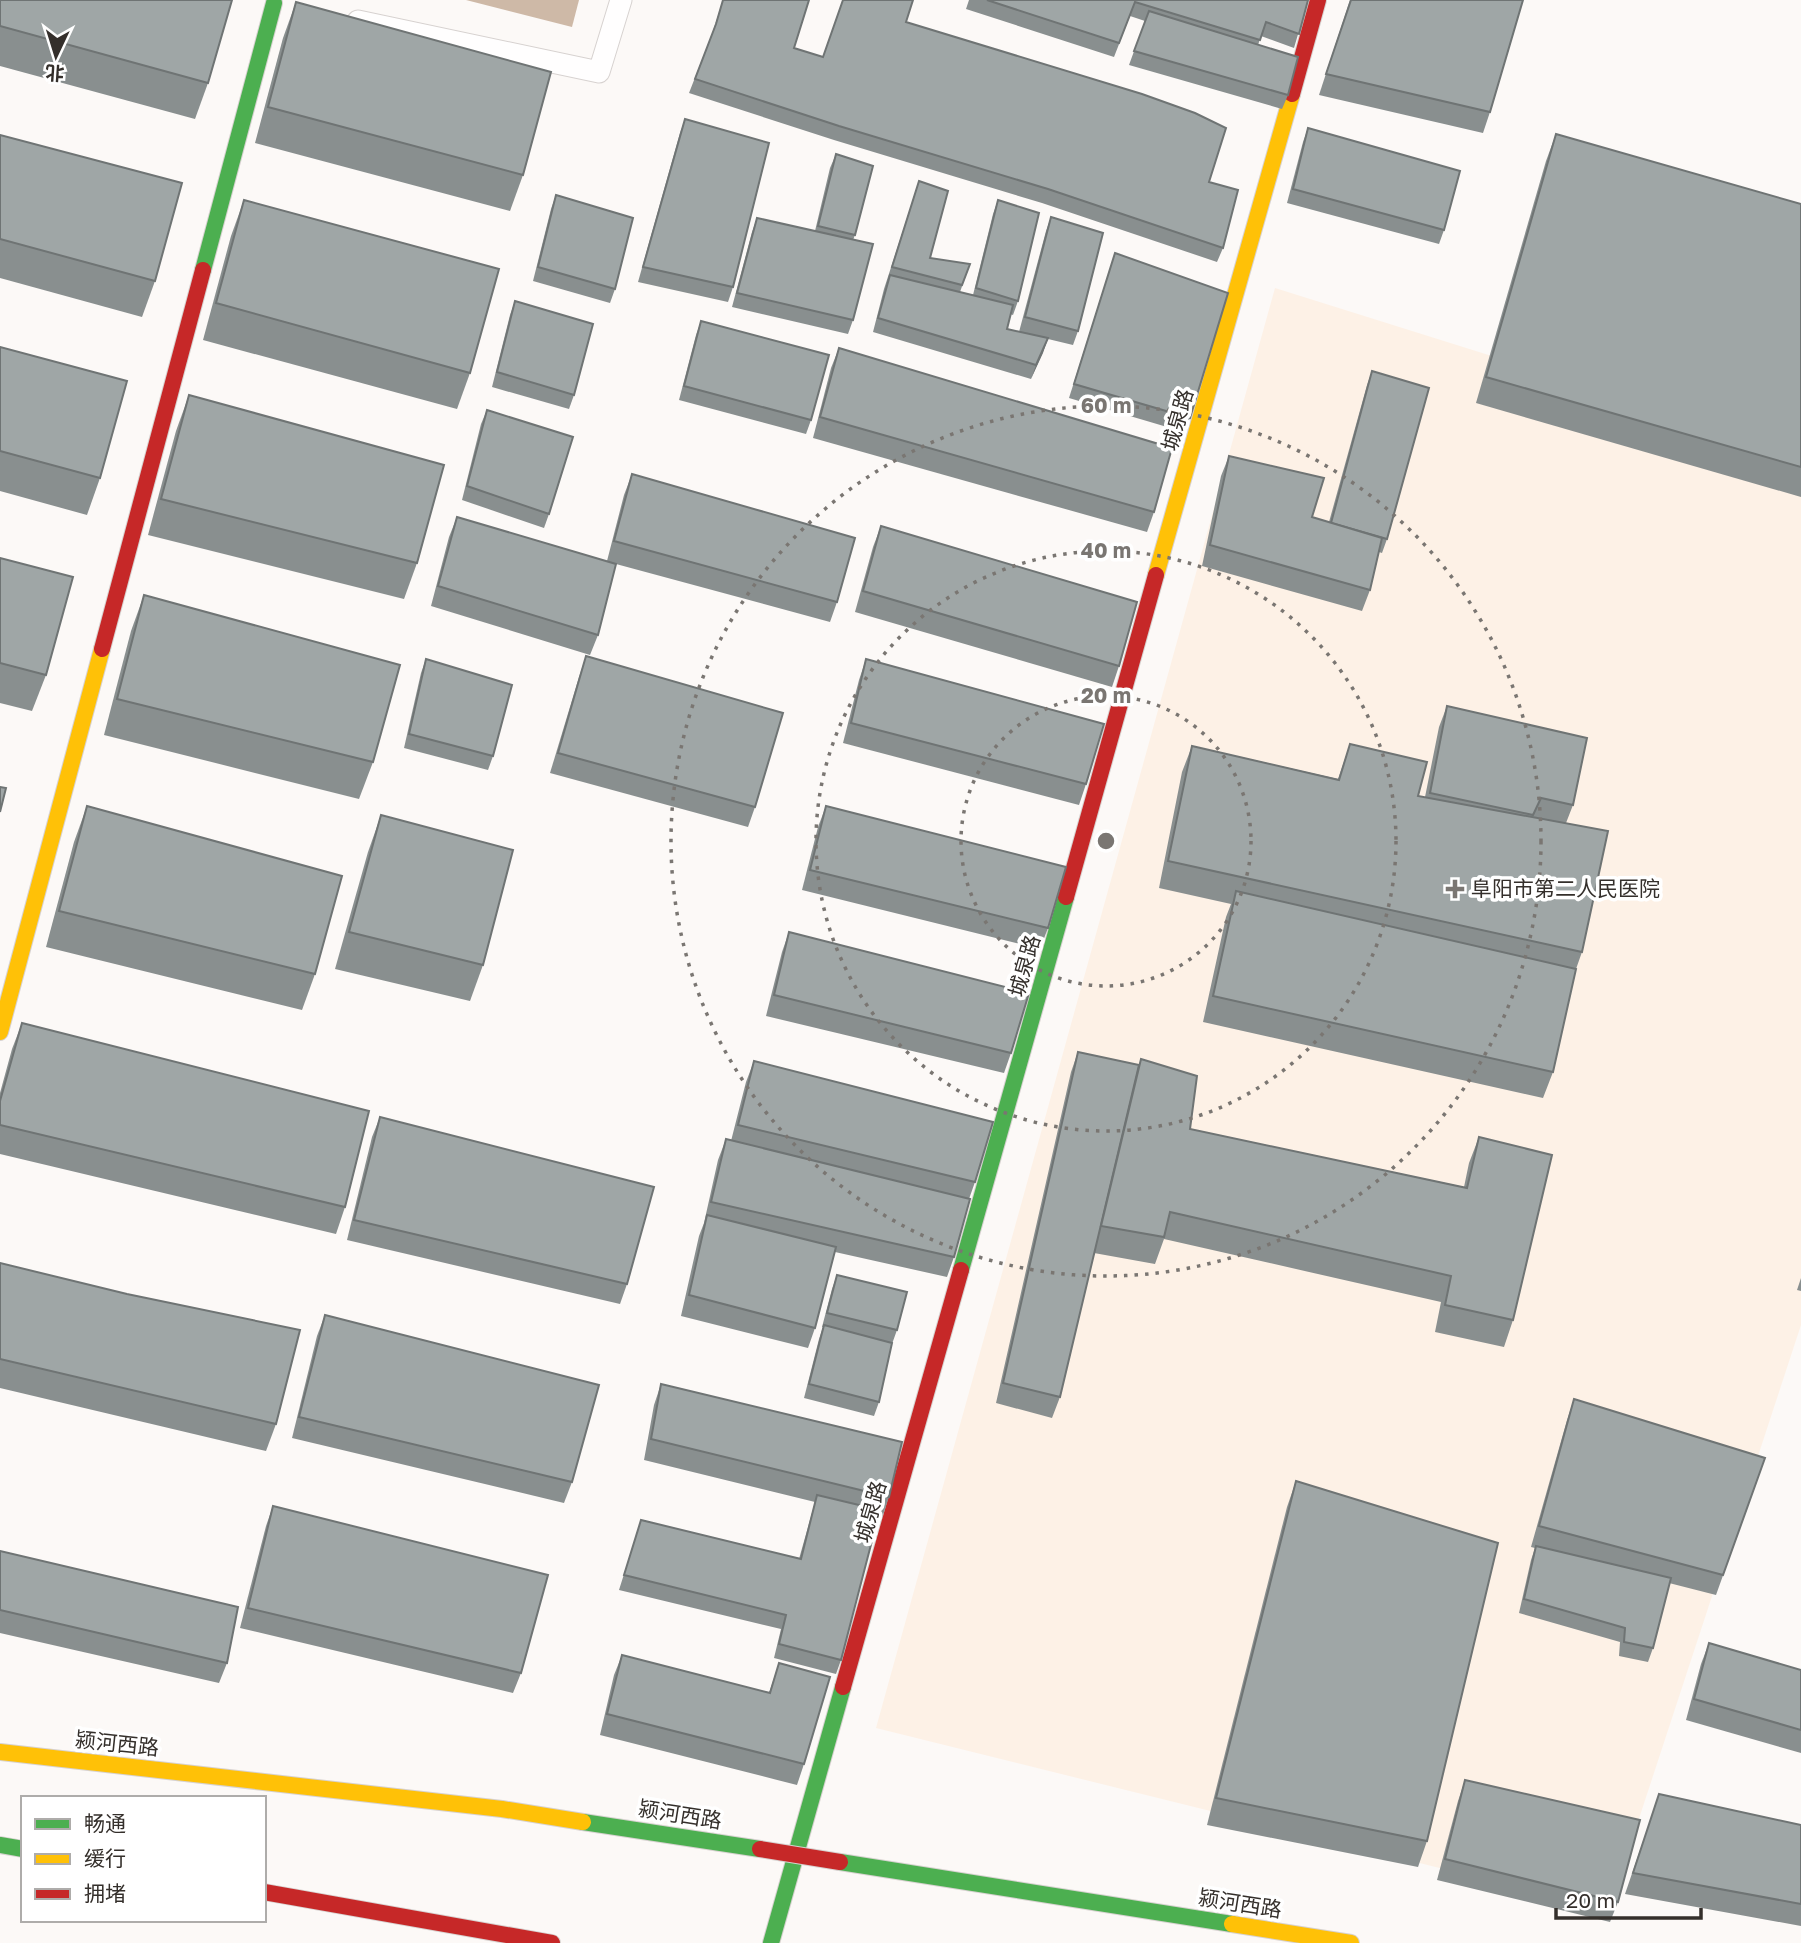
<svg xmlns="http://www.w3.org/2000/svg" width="1801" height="1943" font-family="'Golos Text','Noto Sans SC',sans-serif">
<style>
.built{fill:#fdf1e6}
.water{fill:#ceb9a7}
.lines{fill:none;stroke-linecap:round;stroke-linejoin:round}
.lane-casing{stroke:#d7d2d0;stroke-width:23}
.fast-casing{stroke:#d7d2d0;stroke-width:18}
.slow-casing{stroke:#d7d2d0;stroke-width:18}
.jam-casing{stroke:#d7d2d0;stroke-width:18}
.lane{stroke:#fffefe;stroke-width:21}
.fast{stroke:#4caf50;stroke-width:16}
.slow{stroke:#ffc107;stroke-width:16}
.jam{stroke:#c62828;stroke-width:16}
.jam-bridge-casing{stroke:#d7d2d0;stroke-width:18;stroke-linecap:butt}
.jam-bridge{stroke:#c62828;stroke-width:16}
.wall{fill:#898f8f}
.shaded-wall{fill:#6f7474}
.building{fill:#9fa6a6;stroke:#6f7474;stroke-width:2}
.ring{fill:none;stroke:#7a7672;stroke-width:3.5;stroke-dasharray:3.5 7}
.poi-dot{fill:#7a7672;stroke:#fff;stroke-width:2.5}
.labels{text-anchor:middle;stroke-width:7;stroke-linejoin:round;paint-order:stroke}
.street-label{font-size:21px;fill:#342f2b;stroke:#fff}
.poi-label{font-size:21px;fill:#342f2b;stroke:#fff;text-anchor:start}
.centre{fill:#7a7672;stroke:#fff;stroke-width:3.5}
.ring-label{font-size:21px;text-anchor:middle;font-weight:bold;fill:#7a7672;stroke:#fff;stroke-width:7;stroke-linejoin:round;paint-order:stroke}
</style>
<rect width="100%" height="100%" fill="#fcf9f7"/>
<path class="built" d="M1275 288 1801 453V1325L1609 1910 876 1728Z"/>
<path class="water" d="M466 0H579L572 27Z"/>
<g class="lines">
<defs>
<path id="lane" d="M358 21 599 72 621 0"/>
<g id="fast">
<path d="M203 270 274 3"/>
<path d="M961 1270 1066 897"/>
<path d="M583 1822 760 1849"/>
<path d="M0 1845 23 1849"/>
<path d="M840 1862 1232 1924"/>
<path d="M771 1943 843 1687"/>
</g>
<g id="slow">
<path d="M1156 575 1292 94"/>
<path d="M0 1032 102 649"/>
<path d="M0 1752 502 1809 583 1822"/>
<path d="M1232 1924 1351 1943"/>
</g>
<g id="jam">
<path d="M1292 94 1318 0"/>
<path d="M102 649 203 270"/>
<path d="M1066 897 1156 575"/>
<path d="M843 1687 961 1270"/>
<path d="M264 1892 552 1943"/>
</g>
</defs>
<use href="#lane" class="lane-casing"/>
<use href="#fast" class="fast-casing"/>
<use href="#slow" class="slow-casing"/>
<use href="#jam" class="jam-casing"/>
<use href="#lane" class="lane"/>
<use href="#fast" class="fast"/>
<use href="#slow" class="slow"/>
<use href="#jam" class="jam"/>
<defs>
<path id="jam-bridge" d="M760 1849 840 1862"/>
</defs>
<use href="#jam-bridge" class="jam-bridge-casing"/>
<use href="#jam-bridge" class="jam-bridge"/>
</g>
<g class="wall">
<path d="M0 0 208 83 195 119 0 66Z"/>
<path d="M723 0H809L794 48 823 57 906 22 1209 182 1223 248 1217 262 1042 203 834 140 689 93 712 34Z"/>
<path d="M969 0H1308L1294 48 1261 36 1258 45 1288 95 1282 109 1129 65 1145 21 1130 16 1114 57 966 9Z"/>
<path d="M1350 0H1523L1490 112 1483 133 1319 95Z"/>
<path d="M296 2 523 175 510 211 255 143 283 38Z"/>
<path d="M685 119 733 287 728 302 638 282 680 133Z"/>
<path d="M1308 128 1444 230 1439 244 1287 203 1303 142Z"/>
<path d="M1556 134 1801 204V497L1476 403 1546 161Z"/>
<path d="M0 135 155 281 142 317 0 278Z"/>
<path d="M836 154 855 235 853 240V320L848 334 732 307 752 232 757 218 815 231 830 168Z"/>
<path d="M919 181 930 258 970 264 960 292 973 295 993 214 998 200 1018 301 1013 315 1010 314 1007 329 1019 332 1046 231 1051 217 1078 331 1073 345 1048 339 1031 379 873 332 884 289Z"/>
<path d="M556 195 615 289 610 303 533 281 551 209Z"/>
<path d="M244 200 470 373 457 409 203 340 231 236Z"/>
<path d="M1115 253 1190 418 1184 432 1069 398Z"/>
<path d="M515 301 574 395 569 409 492 387 510 315Z"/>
<path d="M701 321 811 420 806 434 679 400 696 335Z"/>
<path d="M0 347 100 478 87 515 0 491Z"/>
<path d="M839 348 1154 512 1147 532 813 438 831 368Z"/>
<path d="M1372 371 1387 539 1382 553 1379 552 1370 590 1362 611 1202 566 1221 476 1229 456 1312 517 1329 522 1367 385Z"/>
<path d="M189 395 417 563 404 599 148 535 176 431Z"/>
<path d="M487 410 549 514 544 528 462 500 481 424Z"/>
<path d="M632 474 837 602 830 622 616 564 598 635 590 655 431 606 449 537 457 517 607 561 624 495Z"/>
<path d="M881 526 1119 666 1112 687 855 612 873 547Z"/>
<path d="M0 558 46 675 32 711 0 703Z"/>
<path d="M144 595 373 762 359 799 104 735 131 631Z"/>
<path d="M586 656 755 807 748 827 550 773 579 677Z"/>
<path d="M426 659 493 756 488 770 404 748 421 673Z"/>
<path d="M866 659 1086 784 1079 805 843 743 859 680Z"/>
<path d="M1447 706 1573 805 1566 823 1582 952 1576 969 1553 1072 1543 1098 1203 1022 1226 917 1231 904 1159 888 1182 772 1192 746 1338 779 1350 744 1418 796 1425 797 1439 727Z"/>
<path d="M87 806 315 974 302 1010 46 947 74 842Z"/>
<path d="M826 806 1048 928 1040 949 802 890 818 827Z"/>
<path d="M381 815 483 965 470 1001 335 969 368 852Z"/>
<path d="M789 932 1011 1053 1004 1073 766 1016 782 952Z"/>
<path d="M22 1023 345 1207 336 1234 0 1154V1093L12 1049Z"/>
<path d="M1078 1052 1139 1065 1141 1059 1190 1129 1464 1187 1469 1163 1479 1137 1513 1320 1504 1347 1435 1332 1441 1302 1164 1239 1155 1264 1094 1253 1060 1397 1052 1418 996 1403 1071 1072Z"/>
<path d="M754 1061 975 1182 969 1199 954 1257 947 1277 835 1252 815 1328 808 1348 681 1316 699 1236 704 1223 718 1160 726 1139 731 1141 746 1082Z"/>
<path d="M380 1117 627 1284 620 1304 347 1240 372 1137Z"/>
<path d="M0 1263 276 1424 266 1451 0 1388Z"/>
<path d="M837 1275 897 1330 892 1344 879 1402 874 1416 804 1398 819 1339 823 1327H822L832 1289Z"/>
<path d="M1801 1278V1291L1797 1290Z"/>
<path d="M325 1315 572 1482 564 1503 292 1438 317 1336Z"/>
<path d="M661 1384 889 1497 882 1518 878 1517 841 1660 836 1674 774 1658 781 1629 619 1590 641 1520 799 1559 815 1502 644 1460 654 1405Z"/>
<path d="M1574 1399 1765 1458 1716 1595 1669 1583 1653 1648 1648 1662 1619 1656 1620 1642 1519 1613 1531 1560 1535 1548 1531 1547 1567 1420Z"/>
<path d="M1296 1481 1427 1841 1418 1867 1207 1825 1287 1507Z"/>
<path d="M273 1506 521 1673 513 1693 240 1628 266 1526Z"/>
<path d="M0 1551 227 1663 219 1683 0 1633Z"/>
<path d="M1709 1643 1801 1670V1753L1686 1720 1701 1664Z"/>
<path d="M622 1655 769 1693 779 1663 804 1764 797 1785 600 1735 614 1675Z"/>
<path d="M1465 1780 1618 1902 1610 1922 1437 1880 1458 1801Z"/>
<path d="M1652 1815 1801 1825V1926L1625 1894Z"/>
</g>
<path class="shaded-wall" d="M1048 338 1043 353 1031 379 1036 365Z"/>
<g class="building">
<path d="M0 0H232L208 83 0 26Z"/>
<path d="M723 0H809L794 48 823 57 843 0H913L906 22 1142 94 1195 113 1226 128 1209 182 1238 190 1223 248 1048 189 839 126 695 79 716 24Z"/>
<path d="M987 0H1308L1299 34 1266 22 1260 40 1135 2 1119 43Z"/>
<path d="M1351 0H1523L1490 112 1326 74Z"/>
<path d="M296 2 551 72 523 175 268 107Z"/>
<path d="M1149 11 1298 57 1288 95 1134 51Z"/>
<path d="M685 119 769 143 733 287 643 267Z"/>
<path d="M1308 128 1460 171 1444 230 1293 189Z"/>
<path d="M1556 134 1801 204V467L1486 377Z"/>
<path d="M0 135 182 183 155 281 0 239Z"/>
<path d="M836 154 873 166 855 235 818 226Z"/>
<path d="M919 181 948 191 930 258 970 264 962 285 892 267Z"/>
<path d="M556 195 633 218 615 289 538 267Z"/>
<path d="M244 200 499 269 470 373 216 303Z"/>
<path d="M998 200 1039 213 1018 301 976 288Z"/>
<path d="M1051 217 1103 233 1078 331 1025 317Z"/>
<path d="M757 218 873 244 853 320 737 293Z"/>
<path d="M1115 253 1228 293 1190 418 1074 384Z"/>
<path d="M890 275 1013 305 1007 329 1048 338 1036 365 878 318Z"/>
<path d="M515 301 593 324 574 395 497 372Z"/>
<path d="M701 321 829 355 811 420 684 386Z"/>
<path d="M0 347 127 381 100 478 0 451Z"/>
<path d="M839 348 1172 448 1154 512 820 417Z"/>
<path d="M1372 371 1429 388 1387 539 1331 523Z"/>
<path d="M189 395 444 465 417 563 161 499Z"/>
<path d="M487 410 573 437 549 514 467 486Z"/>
<path d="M1229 456 1324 478 1312 517 1382 538 1370 590 1210 545Z"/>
<path d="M632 474 855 538 837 602 614 541Z"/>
<path d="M457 517 616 564 598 635 438 586Z"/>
<path d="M881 526 1137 602 1119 666 863 591Z"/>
<path d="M0 558 73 577 46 675 0 663Z"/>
<path d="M144 595 400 665 373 762 117 699Z"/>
<path d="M586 656 783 713 755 807 558 753Z"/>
<path d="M426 659 512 685 493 756 409 734Z"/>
<path d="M866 659 1104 724 1086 784 851 723Z"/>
<path d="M1447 706 1587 738 1573 805 1541 798 1533 815 1430 793Z"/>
<path d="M1350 744 1427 762 1418 796 1608 831 1582 952 1168 861 1192 746 1339 780Z"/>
<path d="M0 787 6 788 0 812Z"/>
<path d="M87 806 342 876 315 974 59 911Z"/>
<path d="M826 806 1066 867 1048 928 810 870Z"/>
<path d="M381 815 513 850 483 965 349 932Z"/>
<path d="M1236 891 1576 969 1553 1072 1213 996Z"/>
<path d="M789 932 1029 993 1011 1053 774 995Z"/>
<path d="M22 1023 369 1111 345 1207 0 1125V1101Z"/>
<path d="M1078 1052 1139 1065 1060 1397 1003 1383Z"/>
<path d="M1141 1059 1197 1076 1190 1129 1467 1188 1479 1137 1552 1155 1513 1320 1445 1305 1451 1276 1170 1212 1164 1237 1101 1226Z"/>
<path d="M754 1061 993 1122 975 1182 738 1125Z"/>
<path d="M380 1117 654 1187 627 1284 354 1220Z"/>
<path d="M726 1139 970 1199 954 1257 711 1202Z"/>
<path d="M707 1215 836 1247 815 1328 689 1295Z"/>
<path d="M0 1263 127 1294 300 1330 276 1424 0 1359Z"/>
<path d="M837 1275 907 1292 897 1330 827 1313Z"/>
<path d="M325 1315 599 1385 572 1482 299 1417Z"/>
<path d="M824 1325 892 1343 879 1402 809 1384Z"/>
<path d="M661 1384 902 1442 889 1497 651 1439Z"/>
<path d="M1574 1399 1765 1458 1723 1575 1539 1526Z"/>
<path d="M1296 1481 1498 1543 1427 1841 1216 1798Z"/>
<path d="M817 1495 880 1510 841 1660 779 1644 786 1615 624 1575 641 1520 801 1559Z"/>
<path d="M273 1506 548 1575 521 1673 248 1608Z"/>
<path d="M1536 1546 1671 1578 1653 1648 1624 1642 1625 1628 1524 1599Z"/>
<path d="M0 1551 238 1607 227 1663 0 1610Z"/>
<path d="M1709 1643 1801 1670V1730L1694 1699Z"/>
<path d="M622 1655 770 1693 779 1663 830 1677 804 1764 607 1714Z"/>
<path d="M1465 1780 1640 1820 1618 1902 1445 1859Z"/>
<path d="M1659 1794 1801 1825V1904L1633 1873Z"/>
</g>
<g class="ring">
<circle cx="1106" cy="841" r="145"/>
<circle cx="1106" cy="841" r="290"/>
<circle cx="1106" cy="841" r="435"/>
</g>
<path class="poi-dot" d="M1451.5 878.5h7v7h7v7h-7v7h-7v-7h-7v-7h7z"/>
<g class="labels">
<g class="street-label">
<text transform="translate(1178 420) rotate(-74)" y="7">城泉路</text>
<text transform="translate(1025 966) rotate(-74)" y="7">城泉路</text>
<text transform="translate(871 1512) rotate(-74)" y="7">城泉路</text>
<text transform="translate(117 1744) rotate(6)" y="7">颍河西路</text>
<text transform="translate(680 1815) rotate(9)" y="7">颍河西路</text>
<text transform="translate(1240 1904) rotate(9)" y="7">颍河西路</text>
</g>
<g class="poi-label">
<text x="1471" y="896">阜阳市第二人民医院</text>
</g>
</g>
<circle cx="1106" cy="841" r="10" class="centre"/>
<g class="ring-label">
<text x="1106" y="413">60 m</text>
<text x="1106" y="558">40 m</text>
<text x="1106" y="703">20 m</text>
</g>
<rect x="21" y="1796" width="245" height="126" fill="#ffffff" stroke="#aeacaa" stroke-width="2"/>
<rect x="35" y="1819" width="35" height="10" fill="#4caf50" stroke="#aeacaa" stroke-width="2"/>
<text x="84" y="1831" font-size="21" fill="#342f2b">畅通</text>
<rect x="35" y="1854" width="35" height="10" fill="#ffc107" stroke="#aeacaa" stroke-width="2"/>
<text x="84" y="1866" font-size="21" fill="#342f2b">缓行</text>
<rect x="35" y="1889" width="35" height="10" fill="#c62828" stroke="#aeacaa" stroke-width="2"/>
<text x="84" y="1901" font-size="21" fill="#342f2b">拥堵</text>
<g transform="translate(56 56) rotate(184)" stroke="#ffffff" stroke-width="5" paint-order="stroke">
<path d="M0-5L12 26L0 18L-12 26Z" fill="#342f2b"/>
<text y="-10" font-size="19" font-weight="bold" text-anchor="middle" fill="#342f2b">北</text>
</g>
<path d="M1556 1908v10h145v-10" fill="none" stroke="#342f2b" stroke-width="3.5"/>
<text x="1566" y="1908" font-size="21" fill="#342f2b" stroke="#ffffff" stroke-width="5" paint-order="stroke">20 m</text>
</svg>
